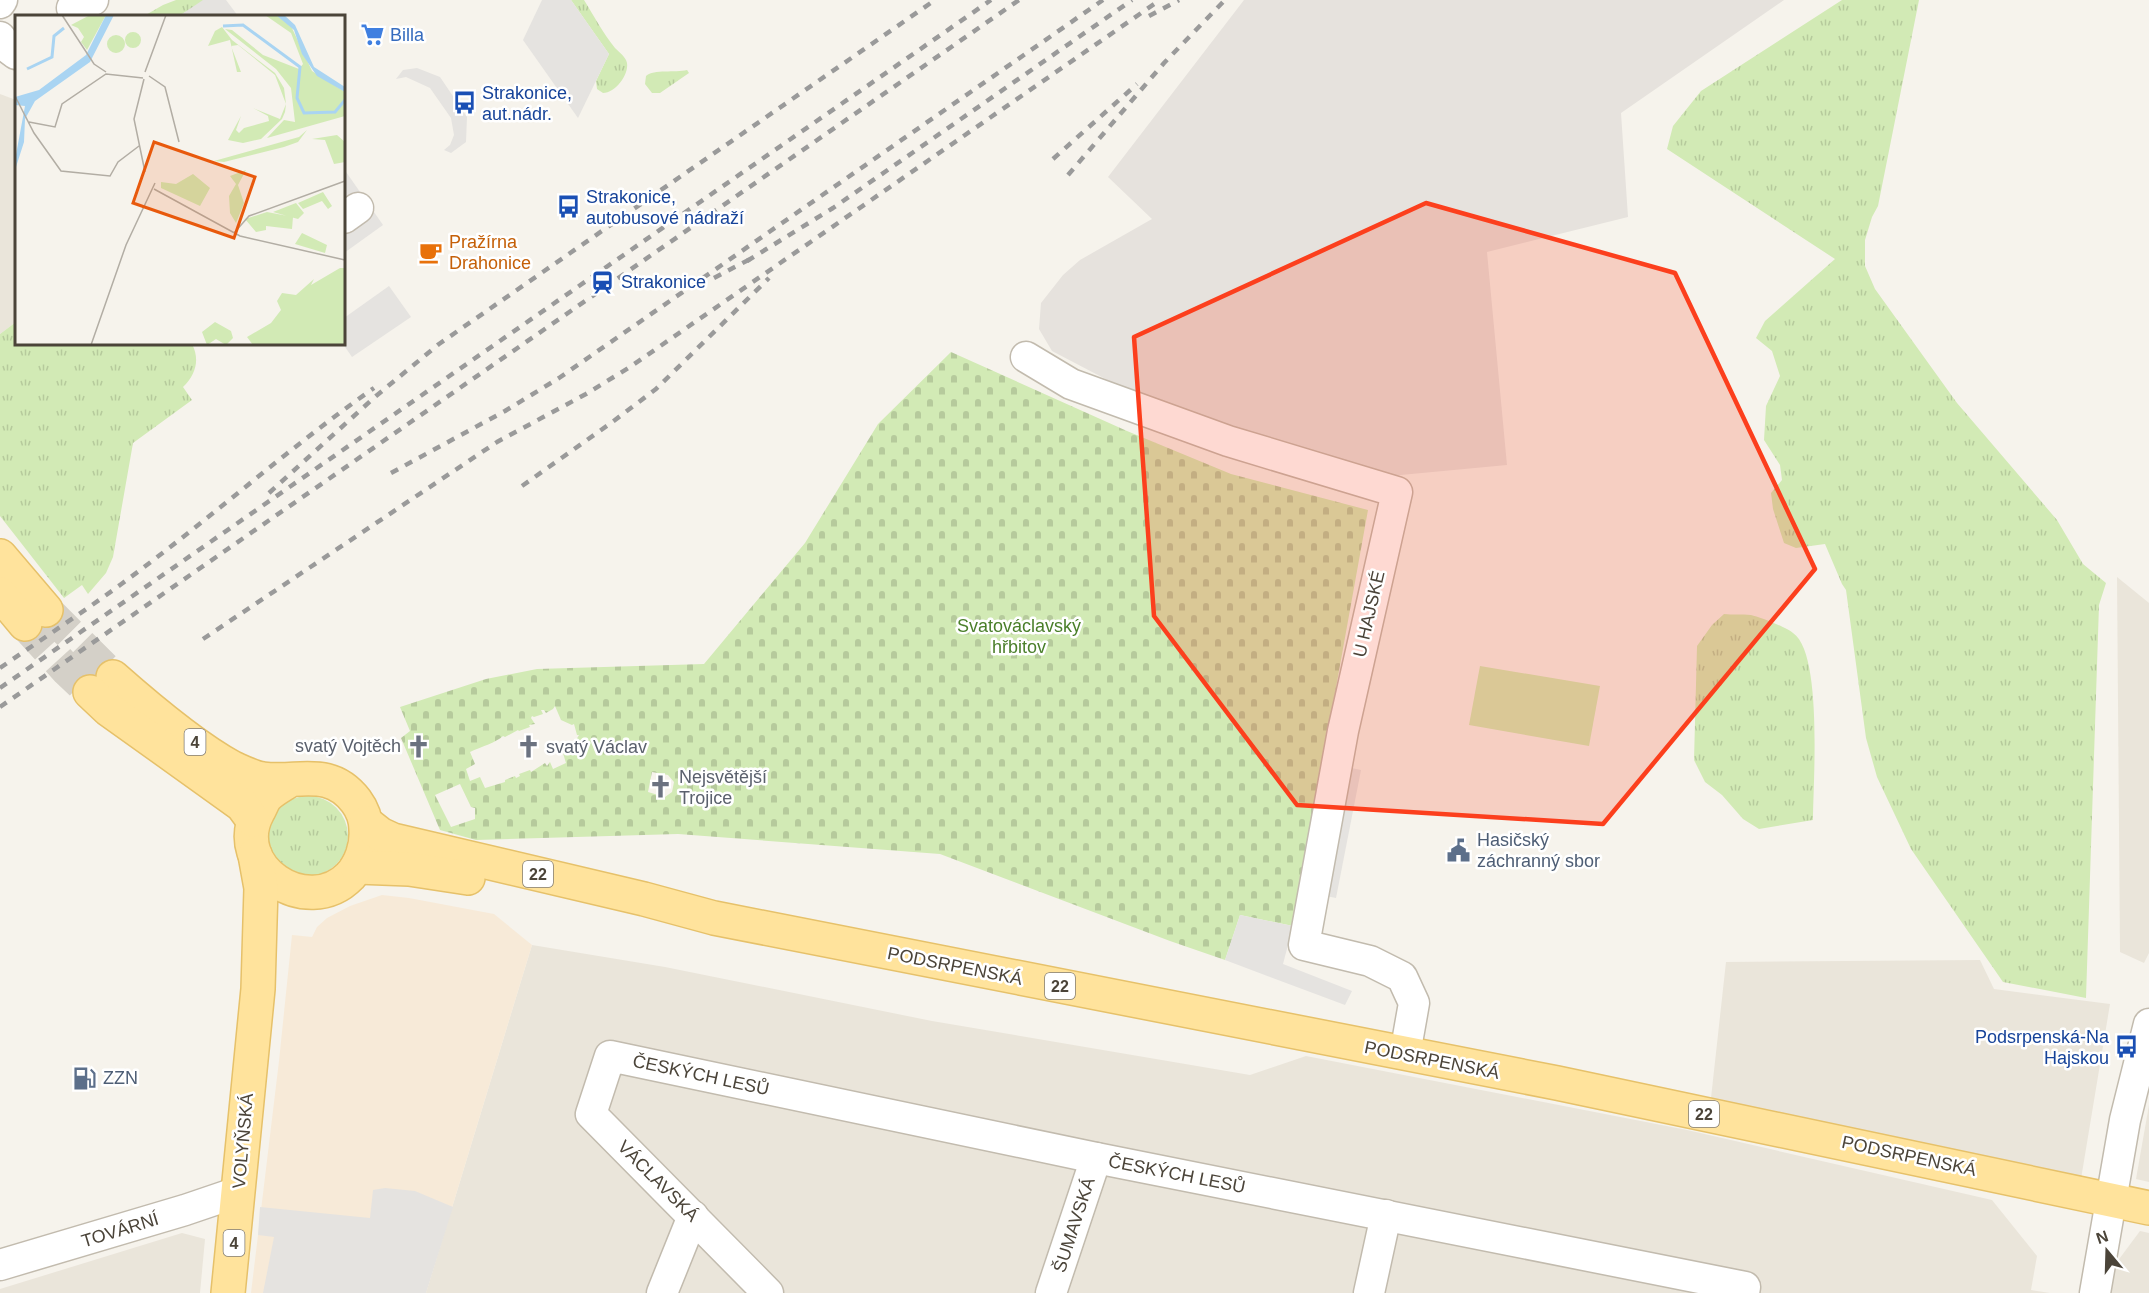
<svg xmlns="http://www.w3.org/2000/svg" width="2149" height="1293" font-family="Helvetica,sans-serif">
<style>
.residential{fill:#eae5da}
.commercial{fill:#f7ead8}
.industrial{fill:#e6e2dd}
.grass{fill:url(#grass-tufts)}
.cemetery{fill:url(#cemetery-stones);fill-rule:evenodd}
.garden{fill:#d2eab5}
.parking{fill:#e5e3e0}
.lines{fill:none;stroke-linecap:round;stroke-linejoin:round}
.major-tunnel{stroke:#d4d0c8;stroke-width:33;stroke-dasharray:33 16;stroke-linecap:butt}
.minor-casing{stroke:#c2bbae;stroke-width:33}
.major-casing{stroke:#e6c16a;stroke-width:36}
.minor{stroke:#fff;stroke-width:30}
.major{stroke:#ffe39c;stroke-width:33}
.rail{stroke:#9a9a9a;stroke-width:4.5;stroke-dasharray:8 8;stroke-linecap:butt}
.marked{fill:#fc3f1d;fill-opacity:0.2;stroke:#fc3f1d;stroke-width:4.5;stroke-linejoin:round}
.labels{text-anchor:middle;stroke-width:5;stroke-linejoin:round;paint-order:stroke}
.shield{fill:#fff;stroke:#817c74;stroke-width:1.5}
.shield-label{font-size:16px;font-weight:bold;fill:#4b4439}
.shop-label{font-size:18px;fill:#366cbe;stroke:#fff;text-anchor:start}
.transit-label{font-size:18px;fill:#164399;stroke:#fff;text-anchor:start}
.food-label{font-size:18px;fill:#c56008;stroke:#fff;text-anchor:start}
.street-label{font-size:18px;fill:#4b4439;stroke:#fff}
.park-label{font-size:18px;fill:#4a7f2a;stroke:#fff}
.worship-label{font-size:18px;fill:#5b616d;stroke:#fff;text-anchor:start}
.service-label{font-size:18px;fill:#4e5e75;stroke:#fff;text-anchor:start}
.inset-river{fill:none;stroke:#a9d4f2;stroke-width:3}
.inset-road{fill:none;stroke:#b2ada4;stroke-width:1.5}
.view{fill:#e8590c;fill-opacity:0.15;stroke:#e8590c;stroke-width:3}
.inset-edge{fill:none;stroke:#4b4439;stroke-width:3}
</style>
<defs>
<pattern id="grass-tufts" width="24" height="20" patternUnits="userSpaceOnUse" patternTransform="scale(1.5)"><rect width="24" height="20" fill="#d2eab5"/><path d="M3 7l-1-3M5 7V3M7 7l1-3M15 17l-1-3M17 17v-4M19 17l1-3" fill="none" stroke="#b6ca9c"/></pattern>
<pattern id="cemetery-stones" width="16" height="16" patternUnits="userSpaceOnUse" patternTransform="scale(1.5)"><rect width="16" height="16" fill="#d2eab5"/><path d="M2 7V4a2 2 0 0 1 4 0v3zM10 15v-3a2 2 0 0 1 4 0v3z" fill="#b6ca9c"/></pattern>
</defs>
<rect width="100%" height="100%" fill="#f6f3ec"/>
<g class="residential">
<path d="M0 94 16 100V322L0 334Z"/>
<path d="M2117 577 2149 603V953L2144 963 2120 952Z"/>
<path d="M532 945 665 967 932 1021 1250 1075 1306 1056 1687 1130 1992 1200 2037 1256 2031 1290 2050 1293H426Z"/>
<path d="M1980 960 1994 989 2110 1004 2081 1179 1711 1098 1726 962Z"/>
<path d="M2149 1105V1182L2136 1179Z"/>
<path d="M2140 1231 2149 1233V1293H2110L2114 1266Z"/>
<path d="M182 1233 205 1239 200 1293H0V1289Z"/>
</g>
<path class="commercial" d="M382 895 409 898 494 914 532 945 426 1293H251L279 1061 292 935 312 937 317 927 327 918 350 906Z"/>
<path class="industrial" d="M1244 0H1784L1621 113 1628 217 1487 252 1507 465 1369 478 1138 396 1052 351 1039 329 1041 303 1063 275 1080 260 1152 219 1108 177Z"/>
<g class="grass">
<path d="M176 0H203L200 16 187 11 179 16H144L163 5Z"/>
<path d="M571 0H584C594 16 603 33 615 48 619 52 626 57 627 63 629 75 615 93 603 93L597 89 596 81 609 54Z"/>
<path d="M1842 0H1919L1878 206 1872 217 1865 240V266L1875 289 1957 403 2057 520 2083 564 2106 583 2099 605 2086 998 2003 982 1911 849 1877 777 1866 738 1846 590 1842 584 1825 544 1796 548 1784 543 1773 509 1771 493 1782 480 1780 465 1764 440 1766 406 1780 376 1772 351 1756 338 1765 321 1835 259 1667 149 1673 126 1701 91Z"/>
<path d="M687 70 689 73 660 93H652L645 84 646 76C654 69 675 73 687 70Z"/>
<path d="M16 322V344H192C200 359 196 375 183 387L192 400 133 443 113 557 106 573 88 594 82 585 64 598 0 516V334Z"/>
<path d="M1724 614C1733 615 1742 614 1751 615 1760 617 1786 627 1793 633 1823 653 1813 784 1813 820L1759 829 1743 819 1722 795 1705 782 1694 760 1697 646 1712 625Z"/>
<circle cx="308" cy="836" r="40"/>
</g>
<path class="cemetery" d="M951 352 1127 431 1231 474 1368 510 1293 926 1240 915 1225 960 1170 941 940 854 678 834 476 840 440 830 401 738 410 731 400 707 486 679 537 669 704 664 805 543 878 424ZM555 706 561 720 572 725 574 724 577 735H579L573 745 575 746 573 748 562 750 566 763 553 769 550 762 547 766 545 763 531 772 530 770 519 774 520 776 516 778 515 776 505 780V782L485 788 480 777 470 781 466 769 475 764 470 752C481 747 497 742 503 736L505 737 518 730 519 731 530 727 529 725 535 724 531 718 532 716 534 717 543 714 541 710H544L546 713 553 709ZM652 772 668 775 674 782 672 792 665 797 648 792ZM460 784 471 807 475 808V819L451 827 435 795Z"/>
<path class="garden" d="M1480 666 1600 686 1589 746 1469 725Z"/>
<g class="parking">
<path d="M203 0H226L238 16H179Z"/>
<path d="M542 0H571L609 54 578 118 523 40Z"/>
<path d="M417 68 440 77 467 117 466 142 451 153 444 150 450 145 454 135 451 118 430 88 406 77 396 79 403 70Z"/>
<path d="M344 169 383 225 344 253Z"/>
<path d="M389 286 411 317 352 357 343 344 344 318Z"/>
<path d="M1347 767 1361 770 1336 898 1321 895Z"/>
<path d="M1240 915 1293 926 1283 964 1352 991 1345 1005 1225 960Z"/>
<path d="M385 1188 415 1191 453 1207 426 1293H263L274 1237 258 1235 260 1207 370 1218 373 1190Z"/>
</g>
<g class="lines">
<g class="major-tunnel">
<path d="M46 610 113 677"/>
<path d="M25 624 67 670 90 692"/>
</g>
<defs>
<g id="minor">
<path d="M0 3 2 0"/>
<path d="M72 8 93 0"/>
<path d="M0 37 8 48 16 54"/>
<path d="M344 218 358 208"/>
<path d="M1026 357 1071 384 1228 441 1397 492 1343 731 1304 945 1370 961 1402 977 1414 1003 1405 1054"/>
<path d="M0 1265 185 1210 238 1192"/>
<path d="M662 1293 693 1216"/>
<path d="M768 1293 591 1114 610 1056 1096 1158 1745 1287 1744 1293"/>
<path d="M1051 1293 1096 1158"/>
<path d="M1369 1293 1386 1215"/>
<path d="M2095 1293 2125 1120 2149 1024"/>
</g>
<g id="major">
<path d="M0 556 46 610"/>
<path d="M0 594 25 624"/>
<path d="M113 677C147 707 194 747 233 768 242 772 254 778 263 779 298 784 329 766 356 801 362 809 366 819 366 830 367 846 361 864 350 876 307 920 228 867 258 812 261 807 263 800 267 796 273 790 283 785 290 780"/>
<path d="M90 692 108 709 242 805 253 820"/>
<path d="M366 823 380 834 393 840 644 899 714 918 1557 1083 2149 1208"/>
<path d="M357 867 409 869 468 878"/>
<path d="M228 1293 258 989 261 888 255 855"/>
</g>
</defs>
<use href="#minor" class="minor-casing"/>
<use href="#major" class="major-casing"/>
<use href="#minor" class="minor"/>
<use href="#major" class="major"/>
<g class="rail">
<path d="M1149 16 1179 0"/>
<path d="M1053 159 1137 84"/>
<path d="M1068 175 1164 63 1225 0"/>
<path d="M747 261 833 208 1132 0"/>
<path d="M714 278 754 257"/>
<path d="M391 473 505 411 559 378 1103 0"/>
<path d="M522 486 611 423 656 389 769 278"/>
<path d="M269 493 376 396 439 344 935 0"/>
<path d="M203 639 497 442 586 394 630 367 1160 0"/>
<path d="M0 668C51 633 103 599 152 561 227 504 297 442 374 388"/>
<path d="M0 688 991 0"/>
<path d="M0 707 1019 0"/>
</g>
</g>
<path class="marked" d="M1426 203 1675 273 1815 569 1603 824 1297 805 1154 616 1134 337Z"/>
<defs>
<symbol id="supermarket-bare" viewBox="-9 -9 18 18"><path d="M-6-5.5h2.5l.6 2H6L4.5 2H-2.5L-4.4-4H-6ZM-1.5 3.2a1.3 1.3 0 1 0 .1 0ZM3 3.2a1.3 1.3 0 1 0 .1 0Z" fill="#3f7fe0" stroke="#fff" stroke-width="2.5" paint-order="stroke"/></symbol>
<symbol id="bus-bare" viewBox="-9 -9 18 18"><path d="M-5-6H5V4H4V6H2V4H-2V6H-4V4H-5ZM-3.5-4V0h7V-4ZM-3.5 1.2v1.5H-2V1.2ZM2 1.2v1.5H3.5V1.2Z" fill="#1a4fb4" stroke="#fff" stroke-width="2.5" paint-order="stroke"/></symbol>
<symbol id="cafe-bare" viewBox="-9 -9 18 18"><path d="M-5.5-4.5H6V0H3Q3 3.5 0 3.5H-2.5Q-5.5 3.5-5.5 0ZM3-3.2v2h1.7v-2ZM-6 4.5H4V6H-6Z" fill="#e8710a" stroke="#fff" stroke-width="2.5" paint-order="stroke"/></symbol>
<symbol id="station-bare" viewBox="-9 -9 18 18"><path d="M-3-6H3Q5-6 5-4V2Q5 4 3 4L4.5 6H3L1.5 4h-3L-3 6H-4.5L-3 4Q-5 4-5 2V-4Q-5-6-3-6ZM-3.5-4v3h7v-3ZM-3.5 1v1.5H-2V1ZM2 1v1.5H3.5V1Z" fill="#1a4fb4" stroke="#fff" stroke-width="2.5" paint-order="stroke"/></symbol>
<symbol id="church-bare" viewBox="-9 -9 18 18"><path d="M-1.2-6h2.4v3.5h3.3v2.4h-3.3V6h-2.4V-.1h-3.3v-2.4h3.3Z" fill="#6b7280" stroke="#fff" stroke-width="2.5" paint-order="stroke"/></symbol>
<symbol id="civic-bare" viewBox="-9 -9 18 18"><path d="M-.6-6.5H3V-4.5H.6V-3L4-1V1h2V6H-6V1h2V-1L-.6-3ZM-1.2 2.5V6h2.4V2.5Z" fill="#5c6f8a" stroke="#fff" stroke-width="2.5" paint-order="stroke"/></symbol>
<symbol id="fuel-bare" viewBox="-9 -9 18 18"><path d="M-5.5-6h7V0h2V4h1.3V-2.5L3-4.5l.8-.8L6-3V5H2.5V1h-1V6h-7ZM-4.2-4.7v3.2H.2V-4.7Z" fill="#5c6f8a" stroke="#fff" stroke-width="2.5" paint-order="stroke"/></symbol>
</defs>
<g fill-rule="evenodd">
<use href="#supermarket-bare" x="356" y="18" width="33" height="33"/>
<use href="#bus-bare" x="448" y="86" width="33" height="33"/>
<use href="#bus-bare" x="552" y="190" width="33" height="33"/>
<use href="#cafe-bare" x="414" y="236" width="33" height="33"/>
<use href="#station-bare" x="586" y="266" width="33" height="33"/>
<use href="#church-bare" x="402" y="730" width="33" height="33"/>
<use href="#church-bare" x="512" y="730" width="33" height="33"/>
<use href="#church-bare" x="644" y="770" width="33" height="33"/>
<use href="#civic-bare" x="1442" y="834" width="33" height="33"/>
<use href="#bus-bare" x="2110" y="1030" width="33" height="33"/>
<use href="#fuel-bare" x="68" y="1062" width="33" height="33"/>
</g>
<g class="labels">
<g class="shield">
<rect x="184.5" y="729" width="21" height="26" rx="4.5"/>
<rect x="523" y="861" width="30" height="26" rx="4.5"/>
<rect x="1045" y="973" width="30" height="26" rx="4.5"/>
<rect x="1689" y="1101" width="30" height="26" rx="4.5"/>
<rect x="223.5" y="1230" width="21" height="26" rx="4.5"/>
</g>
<g class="shield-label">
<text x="195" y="748">4</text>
<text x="538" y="880">22</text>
<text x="1060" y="992">22</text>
<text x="1704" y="1120">22</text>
<text x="234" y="1249">4</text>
</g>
<g class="shop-label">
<text x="390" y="41">Billa</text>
</g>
<g class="transit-label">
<text x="482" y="99">Strakonice,<tspan x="482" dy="21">aut.nádr.</tspan></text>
<text x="586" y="203">Strakonice,<tspan x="586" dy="21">autobusové nádraží</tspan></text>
<text x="621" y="288">Strakonice</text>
<text x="2109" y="1043" text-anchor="end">Podsrpenská-Na<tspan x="2109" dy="21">Hajskou</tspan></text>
</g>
<g class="food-label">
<text x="449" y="248">Pražírna<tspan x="449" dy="21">Drahonice</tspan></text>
</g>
<g class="street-label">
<text transform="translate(1369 614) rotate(-77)" y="6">U HAJSKÉ</text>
<text transform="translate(955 966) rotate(11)" y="6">PODSRPENSKÁ</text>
<text transform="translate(1432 1060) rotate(11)" y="6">PODSRPENSKÁ</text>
<text transform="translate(701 1075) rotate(12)" y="6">ČESKÝCH LESŮ</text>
<text transform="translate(243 1141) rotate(-85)" y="6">VOLYŇSKÁ</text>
<text transform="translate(1909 1156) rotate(12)" y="6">PODSRPENSKÁ</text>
<text transform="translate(1177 1174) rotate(11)" y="6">ČESKÝCH LESŮ</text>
<text transform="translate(658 1181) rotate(45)" y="6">VÁCLAVSKÁ</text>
<text transform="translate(1074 1225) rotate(-72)" y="6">ŠUMAVSKÁ</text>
<text transform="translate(120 1230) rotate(-17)" y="6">TOVÁRNÍ</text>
</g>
<g class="park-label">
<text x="1019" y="632">Svatováclavský<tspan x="1019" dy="21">hřbitov</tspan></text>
</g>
<g class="worship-label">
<text x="401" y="752" text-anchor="end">svatý Vojtěch</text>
<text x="546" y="753">svatý Václav</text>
<text x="679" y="783">Nejsvětější<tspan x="679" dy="21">Trojice</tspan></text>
</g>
<g class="service-label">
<text x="1477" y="846">Hasičský<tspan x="1477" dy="21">záchranný sbor</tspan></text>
<text x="103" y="1084">ZZN</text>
</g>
</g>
<g transform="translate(15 15)">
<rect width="330" height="330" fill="#f6f3ec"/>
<path d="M75 0H91L72 35 66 27 69 22 63 13 56 10ZM207 12 217 25 260 58 269 73 271 89 270 97 267 104 246 124 228 128 213 125 226 101 221 115 224 118 229 113 254 106 253 101 238 93 265 104 271 89 260 60 223 30 216 31 226 57H222L215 25 193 31 200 16ZM292 115 283 127 269 132 209 147 199 146 284 122ZM231 155 223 170 229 188 221 208 215 198 214 181 221 169 215 161ZM308 177 317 191 313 194 307 186 288 194 283 188ZM281 188 289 198 283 204 258 197ZM252 197 278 202 277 214 251 211V215L241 217 230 204ZM287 218 312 230 310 238 280 229Z" fill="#d2eab5"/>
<path d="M250 0H261L276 11 297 56 330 77V101L252 123 269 105 280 107 276 73 261 54 210 14 217 15 248 40 284 54 288 49 276 18ZM322 120 330 127V147L319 149 310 125 297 124ZM325 253H330V330H238L232 322 256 308 266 295 262 286 267 278 281 280 299 264 296 270ZM200 307 216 316 218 323 211 330 201 324 192 330 187 317Z" fill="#d2eab5"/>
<path d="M178 159 195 173 185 191 146 173V167L161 169Z" fill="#d2eab5"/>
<path d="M110 25a8 8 0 1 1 16 0a8 8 0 1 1-16 0ZM92 29a9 9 0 1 1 18 0a9 9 0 1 1-18 0Z" fill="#d2eab5"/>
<path d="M91 0H99L75 47 20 86 10 104 9 127 1 152 0 200V145L10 91 0 90V82L24 75 71 40ZM261 0H269L280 10 299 52 330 72V77L302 61 287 39 279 15Z" fill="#a9d4f2"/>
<path class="inset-river" d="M208 11 228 10 285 52 282 83 289 98 320 97 330 85M12 54 37 42 39 21 49 13"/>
<path class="inset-road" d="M47 0 79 49 91 57M130 57 151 0M134 61 150 72 164 127M129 64 119 104 130 157M0 81 19 118 46 156 95 161 103 147 124 131M14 107 40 112 47 89 91 59 128 63M139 174 225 221 330 245M219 218 234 201 330 166M76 330 111 230 140 168"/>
<path class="view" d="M139 127 240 162 219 223 118 188Z"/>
<rect width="330" height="330" class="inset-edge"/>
</g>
<g transform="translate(2107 1251) rotate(341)" stroke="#ffffff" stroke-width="4.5" paint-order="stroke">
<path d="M0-4.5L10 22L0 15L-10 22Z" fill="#4b4439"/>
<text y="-9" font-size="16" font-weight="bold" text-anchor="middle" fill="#4b4439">N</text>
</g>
</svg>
